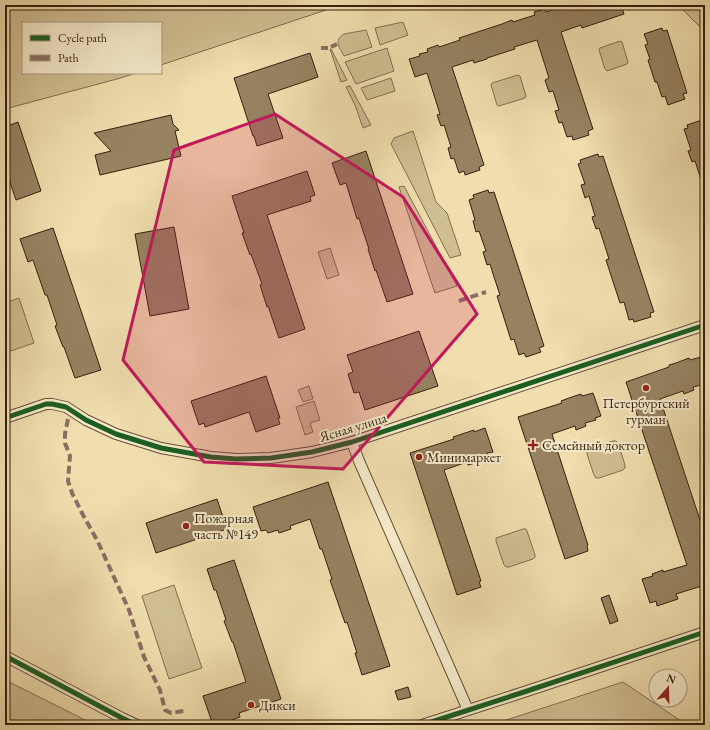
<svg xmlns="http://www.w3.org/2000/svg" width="710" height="730" font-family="'EB Garamond',serif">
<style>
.green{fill:#d0be93;stroke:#826e50}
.building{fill:#968261;stroke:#351f0d}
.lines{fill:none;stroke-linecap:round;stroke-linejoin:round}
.street-casing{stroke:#644f35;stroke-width:12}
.street{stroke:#f5eaca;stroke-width:10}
.quiet{stroke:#8d6e63;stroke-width:4;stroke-dasharray:8 4;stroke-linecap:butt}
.cycleway-casing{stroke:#f5eaca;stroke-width:8}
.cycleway{stroke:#1b5e20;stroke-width:5}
.marked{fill:#c2185b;fill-opacity:0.2;stroke:#c2185b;stroke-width:3;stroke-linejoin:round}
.poi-dot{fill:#8f2418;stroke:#f5eaca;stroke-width:1.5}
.labels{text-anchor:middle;stroke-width:4;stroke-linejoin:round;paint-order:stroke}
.poi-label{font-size:14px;fill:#351f0d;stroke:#f5eaca;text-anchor:start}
.street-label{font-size:14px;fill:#351f0d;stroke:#f5eaca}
</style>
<rect width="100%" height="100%" fill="#f0deae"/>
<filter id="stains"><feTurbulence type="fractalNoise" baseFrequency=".005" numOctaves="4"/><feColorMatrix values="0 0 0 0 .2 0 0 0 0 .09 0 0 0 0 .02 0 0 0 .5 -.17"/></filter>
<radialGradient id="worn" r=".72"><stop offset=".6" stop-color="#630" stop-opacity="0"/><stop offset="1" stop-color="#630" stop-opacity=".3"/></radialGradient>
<g class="green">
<path d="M5 5H341L161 65V23H23V73H136L117 79 5 109Z"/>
<path d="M678 5H705V32Z"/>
<path d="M403 22 408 35 380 45 375 28Z"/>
<path d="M366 30 372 47 344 56C340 48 333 41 344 34Z"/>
<path d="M620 41 622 42 628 62 627 64 607 71 605 69 599 50 600 48Z"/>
<path d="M387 48 394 71 356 84 345 62Z"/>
<path d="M330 49H331L347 80 341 82Z"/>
<path d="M518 75 520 76 526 96 525 98 499 106 497 105 491 85 492 83Z"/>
<path d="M391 78 395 91 367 100 361 88Z"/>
<path d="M350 86 371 125 363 128 355 105 346 87Z"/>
<path d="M413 131 436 202 447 213 461 255 450 258 391 144 394 138Z"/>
<path d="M404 186 457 286 435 293 399 187Z"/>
<path d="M330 248 339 275 327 279 318 252Z"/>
<path d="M19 298 34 343 5 353V303Z"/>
<path d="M309 386 313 399 303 402 298 390Z"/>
<path d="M314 401 320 420 310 423 313 432 305 435 296 407Z"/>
<path d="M613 441H616L618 443 625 465V468L623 470 599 478H596L594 475 587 454V451L590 448Z"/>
<path d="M523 529H526L527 531 535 555V557L533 559 509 567H506L504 565 496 541V538Z"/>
<path d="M174 585 202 668 169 679 142 596Z"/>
<path d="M5 680 95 725H5Z"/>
<path d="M623 682 687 725H491Z"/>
</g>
<g class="building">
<path d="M567 5H621L624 14 582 28 581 25 561 32 593 129 588 131 589 135 573 140 572 136 567 137 562 122 559 123 555 111 559 110 553 91 549 92 545 80 549 78 537 40 514 47 515 49 487 58V59L474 63 473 60 452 67 484 165 479 167 480 170 465 175 464 171 459 173 454 158 451 159 448 148 451 147 444 125 441 126 437 115 440 114 427 73 415 77 409 59 420 56 419 54 428 52 427 49 438 45 439 47 460 40 459 38 502 24 512 20 513 22 535 15 534 12 545 9 546 12Z"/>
<path d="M662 28 663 31 667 30 687 93 683 94 685 99 668 105 665 96 662 97 657 82H655L648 60 650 59 645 45 648 44 644 34Z"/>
<path d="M310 53 318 77 268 94 283 138 257 146 254 136H253L234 78Z"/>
<path d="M171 115 173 124 179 130 175 131 181 156 100 175 95 155 111 151 94 133Z"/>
<path d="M705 119V186H703L695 161 692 162 688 151 691 150 684 129 688 128 687 125Z"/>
<path d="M18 122 41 191 16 200 5 168V127Z"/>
<path d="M366 151 413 294 387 302 376 270 375 271 368 249H369L363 231 359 218 357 219 346 183 340 185 332 163Z"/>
<path d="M598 154 599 157 603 156 654 312 650 313 651 317 634 322 633 319 629 320 624 302 620 303 606 260 609 259 603 240 599 228 596 229 592 217 595 216 589 196 585 198 581 185 585 184 578 164 581 163 580 160Z"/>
<path d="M307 171 315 195 310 197 311 201 267 215 305 329 279 338 268 306 267 307 260 285 262 284 251 254 250 255 242 233H244L232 196Z"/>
<path d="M488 190 489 193 494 192 544 346 539 348 541 352 526 357 524 353 519 355 514 339 511 340 497 296 500 295 494 277 490 264 487 265 483 252 486 251 479 231 476 232 473 221 475 220 469 200 474 198 473 195Z"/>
<path d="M174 227 189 309 150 316 135 234Z"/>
<path d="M53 228 101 370 75 378 64 347H63L55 326 57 325 47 295H45L33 260 28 262 20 239Z"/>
<path d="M419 331 438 386 365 410 359 392 354 393 348 374 353 372 347 355Z"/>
<path d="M701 357 705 370V384L693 387 694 390 684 394 683 391 660 399 705 535V585L676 594 678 599 657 606 656 601 650 603 642 579 653 576 652 574 663 570V572L687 565 626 382 669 367V365L676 363 689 358 690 360Z"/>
<path d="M266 376 280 418H278L280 424 256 432 249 412 205 427 204 423 199 425 191 401Z"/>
<path d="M593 393 601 416 595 418 596 420 585 423 586 426 576 430 575 426 552 434 588 545 587 546 588 551 565 559 518 417 562 403 561 401 569 398 581 394 582 396Z"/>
<path d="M485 428 493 452 487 453 488 456 478 459 479 462 468 465 467 462 444 470 481 581 479 582 481 587 457 595 410 453 454 439 453 437 474 430V432Z"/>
<path d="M328 482 390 666 362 675 355 653H357L347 622 345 623 330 580 332 579 322 549H320L310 519 290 526 291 529 279 533 278 530 268 533 266 530 261 531 253 507Z"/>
<path d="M217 499 227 529 156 553 146 523Z"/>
<path d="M234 560 281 699 239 713 240 717 218 725H213L203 696 246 682 233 642H232L224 621 226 620 216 590H214L207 569Z"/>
<path d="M609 595 618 621 610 624 601 598Z"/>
<path d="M408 687 411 697 398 700 395 691Z"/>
</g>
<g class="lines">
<defs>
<g id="street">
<path d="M5 418 46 404H52L66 407 86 420 116 434 161 448 211 457 236 459 271 458 312 452 352 442 705 325"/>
<path d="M352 442 359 461 468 710"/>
<path d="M5 656 122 718 137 725"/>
<path d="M422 725 524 692 705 632"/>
</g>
</defs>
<use href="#street" class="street-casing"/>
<use href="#street" class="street"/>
<g class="quiet">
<path d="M331 47 337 44"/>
<path d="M321 48H328"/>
<path d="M459 301 486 292"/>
<path d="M68 419 65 434V443L70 456 68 481 72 493 82 513 98 542 129 610 144 657 160 690 165 710 171 713 184 711"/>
</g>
<defs>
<g id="cycleway">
<path d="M5 418 46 404H52L66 407 86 420 116 434 161 448 211 457 236 459 271 458 312 452 352 442 705 325"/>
<path d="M5 656 122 718 137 725"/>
<path d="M422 725 524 692 705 632"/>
</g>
</defs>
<use href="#cycleway" class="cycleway-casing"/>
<use href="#cycleway" class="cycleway"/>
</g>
<path class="marked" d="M275 114 403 197 477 314 343 469 204 462 123 360 174 150Z"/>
<g class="poi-dot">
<circle cx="646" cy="388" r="4"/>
<path d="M531 439h4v4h4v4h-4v4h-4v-4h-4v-4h4z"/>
<circle cx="419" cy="457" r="4"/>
<circle cx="186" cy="526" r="4"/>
<circle cx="251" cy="705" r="4"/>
</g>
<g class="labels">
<g class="poi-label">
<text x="646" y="408" text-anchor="middle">Петербургский<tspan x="646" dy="16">гурман</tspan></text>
<text x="542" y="450">Семейный доктор</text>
<text x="427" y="462">Минимаркет</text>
<text x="194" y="523">Пожарная<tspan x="194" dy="16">чаcть №149</tspan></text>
<text x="259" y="710">Дикси</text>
</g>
<g class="street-label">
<text transform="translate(353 427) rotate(-17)" y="5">Ясная улица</text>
</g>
</g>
<rect width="710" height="730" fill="none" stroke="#f0deae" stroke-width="20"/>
<rect x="6" y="6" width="698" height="718" fill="none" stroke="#351f0d" stroke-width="2"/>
<rect x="10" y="10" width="690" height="710" fill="none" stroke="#351f0d"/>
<rect x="22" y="22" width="140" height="52" fill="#f5eaca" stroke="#a8997e"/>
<rect x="30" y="35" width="20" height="6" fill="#1b5e20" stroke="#a8997e"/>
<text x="58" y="42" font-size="12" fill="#351f0d">Cycle path</text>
<rect x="30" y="55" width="20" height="6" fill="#8d6e63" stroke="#a8997e"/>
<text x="58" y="62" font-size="12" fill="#351f0d">Path</text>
<g transform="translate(668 688) rotate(20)"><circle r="19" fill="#f5eaca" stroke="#a8997e"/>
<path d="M0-3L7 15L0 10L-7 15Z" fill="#8f2418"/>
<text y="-6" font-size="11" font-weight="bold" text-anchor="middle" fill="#351f0d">N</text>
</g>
<rect width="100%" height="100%" filter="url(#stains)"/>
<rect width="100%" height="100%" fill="url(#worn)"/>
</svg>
